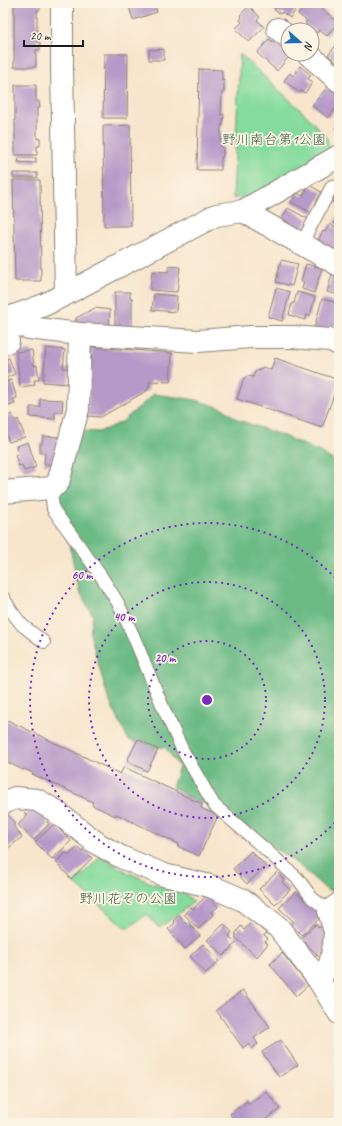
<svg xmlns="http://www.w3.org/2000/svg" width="342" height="1126" font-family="Caveat,'Klee One',sans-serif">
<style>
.green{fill:#85db9e;stroke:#507c5d}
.forest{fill:#6cbb85;stroke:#446c50}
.building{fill:#b599c8}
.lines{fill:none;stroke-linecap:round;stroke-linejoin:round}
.lane-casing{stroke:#8a8074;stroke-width:14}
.street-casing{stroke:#8a8074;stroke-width:24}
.lane{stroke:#fff;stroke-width:12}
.street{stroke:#fff;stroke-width:22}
.ring{fill:none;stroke:#7b2cbf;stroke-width:2;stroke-dasharray:2 4}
.labels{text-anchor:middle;stroke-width:3.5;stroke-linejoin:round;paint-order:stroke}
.park-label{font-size:14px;fill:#415f4a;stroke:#fcf5e5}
.centre{fill:#7b2cbf;stroke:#fcf5e5;stroke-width:2}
.ring-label{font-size:12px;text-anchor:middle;font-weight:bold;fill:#7b2cbf;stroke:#fcf5e5;stroke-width:3.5;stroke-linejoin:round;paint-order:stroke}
</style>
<rect width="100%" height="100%" fill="#fcf5e5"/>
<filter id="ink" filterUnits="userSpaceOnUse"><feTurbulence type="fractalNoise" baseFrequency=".025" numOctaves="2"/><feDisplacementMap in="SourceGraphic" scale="8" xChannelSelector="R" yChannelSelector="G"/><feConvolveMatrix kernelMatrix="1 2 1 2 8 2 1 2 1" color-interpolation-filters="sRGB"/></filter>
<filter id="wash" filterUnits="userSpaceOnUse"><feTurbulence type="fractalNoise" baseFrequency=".012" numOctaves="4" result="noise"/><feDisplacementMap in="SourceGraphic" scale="16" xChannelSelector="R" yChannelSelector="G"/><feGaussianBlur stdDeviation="0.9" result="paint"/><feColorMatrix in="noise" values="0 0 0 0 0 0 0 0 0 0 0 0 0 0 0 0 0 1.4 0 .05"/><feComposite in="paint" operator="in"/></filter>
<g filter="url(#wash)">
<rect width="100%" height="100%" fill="#f7e5cc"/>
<g class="green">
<path d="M240 54 306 115 327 138 330 151 251 197 233 198Z"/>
<path d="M100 857 125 871 151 883 183 892 194 902 159 928 147 914 127 929 74 883Z"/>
</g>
<path class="forest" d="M154 394 196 400 224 409 238 420 281 435 318 451 339 464V892L328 891 300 866 220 809 190 798 172 787 179 767 165 747 147 748 128 739 108 698 95 652 90 633 93 616 79 590 59 495 81 431 99 432 122 422Z"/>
<g id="blocks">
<g class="building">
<path d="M14 3H40V10H37V42H40V50H36V67H14Z"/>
<path d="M128 3H154L157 12 133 20Z"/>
<path d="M266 3H278L274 8Z"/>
<path d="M279 3H300L290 18 282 12 281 14 274 10Z"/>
<path d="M307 3H314L338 22 327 36 319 30 317 33 305 23 307 21 298 14Z"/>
<path d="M249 6 260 17 257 20 264 27 249 42 235 29 242 22 240 20 242 17 240 15Z"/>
<path d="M269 39 274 43 276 41 288 52V54H291L277 71 257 53Z"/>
<path d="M339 42V65L328 55Z"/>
<path d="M164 49V60H149V50Z"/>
<path d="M104 54H128L127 118H103Z"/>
<path d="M300 66 311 75 308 79 313 82 305 93 301 91 300 93 284 81 290 73 293 76Z"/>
<path d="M199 69 222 70V81L224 80V92H222L221 115 224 114 223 125H221V147H223V157H221V170H197Z"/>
<path d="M330 84 339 92V105L328 118 312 105Z"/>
<path d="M15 85H36V101H39L40 108H37V139L40 138V146H37V155H15Z"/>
<path d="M339 122V131L335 128Z"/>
<path d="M130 125 131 226H104L103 126Z"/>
<path d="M19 158H36V163L18 162Z"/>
<rect x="13" y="173" width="24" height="5"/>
<path d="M13 180H40L41 281H15Z"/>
<path d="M309 185 323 193 312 213 291 202 297 193 303 196Z"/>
<path d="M338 192 339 193V204L333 201Z"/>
<path d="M288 208 308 219 302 232 287 225 288 222 282 219Z"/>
<path d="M339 213V226L334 223Z"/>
<path d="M330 224 339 230V250L338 252 318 240 323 231 325 232Z"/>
<path d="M281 260 298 264 292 286 276 282Z"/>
<path d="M306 264 322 268 314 293 302 289 304 282 301 281Z"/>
<path d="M168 266 180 267 177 292 150 290 152 271 168 272Z"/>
<path d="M332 274 339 276V295L327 292Z"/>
<path d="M276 288 290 292 282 321 268 317Z"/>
<path d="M115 292H130V298H132V327H115Z"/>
<path d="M297 292 315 297 310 316 307 315 305 320 289 315 292 303H294Z"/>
<path d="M154 294 177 296 176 312 152 310Z"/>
<path d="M322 299 339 303 338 319 327 333 314 329Z"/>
<path d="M95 308 110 310 109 327 76 325V318Z"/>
<path d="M92 347 172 353 170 382 150 381 148 390 101 417 87 416Z"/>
<path d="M46 348 65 350 63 368 70 369 68 384 43 382Z"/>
<path d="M32 350 34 366 37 365 39 380H34L35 385 20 387 16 352Z"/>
<path d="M9 358 15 374 3 379V361Z"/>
<path d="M275 358 336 379 338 383 322 428 237 399 244 378 248 376 253 377 255 372 263 367 271 370Z"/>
<path d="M11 380 17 398 13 399 15 404 3 408V383Z"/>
<path d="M40 399 63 400 62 412H55V419L30 417V407H40Z"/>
<path d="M12 414 15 421 18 419 25 437 9 442 3 426V418Z"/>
<path d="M43 436 58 437 57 465 44 464 45 453H40V444H42Z"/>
<path d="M28 442 36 467 24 471 22 465 19 466 15 455 18 454 16 446Z"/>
<path d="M3 718 120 774 124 767 202 804 201 808 218 816 199 856 177 846 179 844 116 814 115 816 92 805 93 802 32 774 33 773 24 769 23 770 3 760Z"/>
<path d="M138 739 158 750 147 771 127 761Z"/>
<path d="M31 806 49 820 47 822 49 824 34 840 18 825 27 815 24 813Z"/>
<path d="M6 812 15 824 13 825 22 837 6 850 3 846V814Z"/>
<path d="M54 824 71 841 52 859 35 842Z"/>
<path d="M78 847 82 851 83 849 92 858 71 879 56 862 66 853 69 855Z"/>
<path d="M251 851 266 866 247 884 233 869Z"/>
<path d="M277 872 284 880 282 882 290 890 275 905 259 889Z"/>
<path d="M296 892 305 901 307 898 323 915 302 935 291 924 294 922 279 908Z"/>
<path d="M207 895 218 907 211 912 213 915 198 929 184 914 191 907 193 909Z"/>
<path d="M179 915 186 924 188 922 200 936 185 949 168 929 175 923 173 921Z"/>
<path d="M252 921 266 933 264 936 268 939 265 942 268 944 257 957 235 937 237 935 235 934 241 926 244 930Z"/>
<path d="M224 924 232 932 229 936 236 943 223 956 207 940Z"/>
<path d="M316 924 319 928 322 925 331 935 320 958 301 938Z"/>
<path d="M203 944 219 961 206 973 190 956Z"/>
<path d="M282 953 308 985 296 996 270 964Z"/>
<path d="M339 977V984L335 981Z"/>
<path d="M243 990 270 1027 254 1038 258 1044 252 1049 248 1044 243 1048 216 1010Z"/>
<path d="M281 1040 298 1065 279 1077 262 1052Z"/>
<path d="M266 1091 280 1109 261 1123H230L228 1120 232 1117 230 1114 247 1101 249 1104Z"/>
</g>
</g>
</g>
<g filter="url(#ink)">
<use href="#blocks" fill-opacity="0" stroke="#8a8074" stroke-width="1"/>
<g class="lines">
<defs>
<g id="lane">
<path d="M302 243 332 186"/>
<path d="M51 488 53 509 101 576 118 603 133 635 165 712 183 751 214 805 264 848 298 879 312 898 329 911"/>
<path d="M3 597 12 612 22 625 44 642"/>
</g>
<g id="street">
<path d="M62 3V66L66 294"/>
<path d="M278 29 288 37"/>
<path d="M308 54 339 81"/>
<path d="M243 211 339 265"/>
<path d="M3 320 44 305 66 294 216 215 243 211 339 156"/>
<path d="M3 320 29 328 80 334 198 341 251 337H292L330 340 339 344"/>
<path d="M3 344 8 341"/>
<path d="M3 492 51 488 58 483 78 409 80 334"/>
<path d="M3 803 15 798 37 800 54 810 98 844 121 857 164 875 210 886 243 900 278 927 318 979 339 1013"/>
<path d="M318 979 330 965 334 945 335 932 329 911 339 904"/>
</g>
</defs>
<use href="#lane" class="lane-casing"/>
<use href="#street" class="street-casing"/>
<use href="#lane" class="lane"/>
<use href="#street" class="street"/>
</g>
</g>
<g class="ring">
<circle cx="207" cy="700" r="59"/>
<circle cx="207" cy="700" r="118"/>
<path d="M339 818A177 177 0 1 1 339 582"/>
</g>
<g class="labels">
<g class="park-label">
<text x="274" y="144">野川南台第1公園</text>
<text x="128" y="903">野川花ぞの公園</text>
</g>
</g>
<circle cx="207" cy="700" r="6" class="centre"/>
<g class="ring-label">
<text x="82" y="579">60 m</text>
<text x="124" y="621">40 m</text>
<text x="165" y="662">20 m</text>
</g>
<rect width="342" height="1126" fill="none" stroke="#fcf5e5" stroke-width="16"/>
<g transform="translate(300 42) rotate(110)"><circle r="19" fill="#fcf5e5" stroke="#a29e95"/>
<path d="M0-3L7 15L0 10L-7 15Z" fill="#1f6fb2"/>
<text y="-6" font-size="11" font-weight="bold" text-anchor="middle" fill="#1c1c1c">N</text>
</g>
<path d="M24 40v6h59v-6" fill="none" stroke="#1c1c1c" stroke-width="2"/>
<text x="30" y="40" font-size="12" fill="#1c1c1c" stroke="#fcf5e5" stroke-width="3" paint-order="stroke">20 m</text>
</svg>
